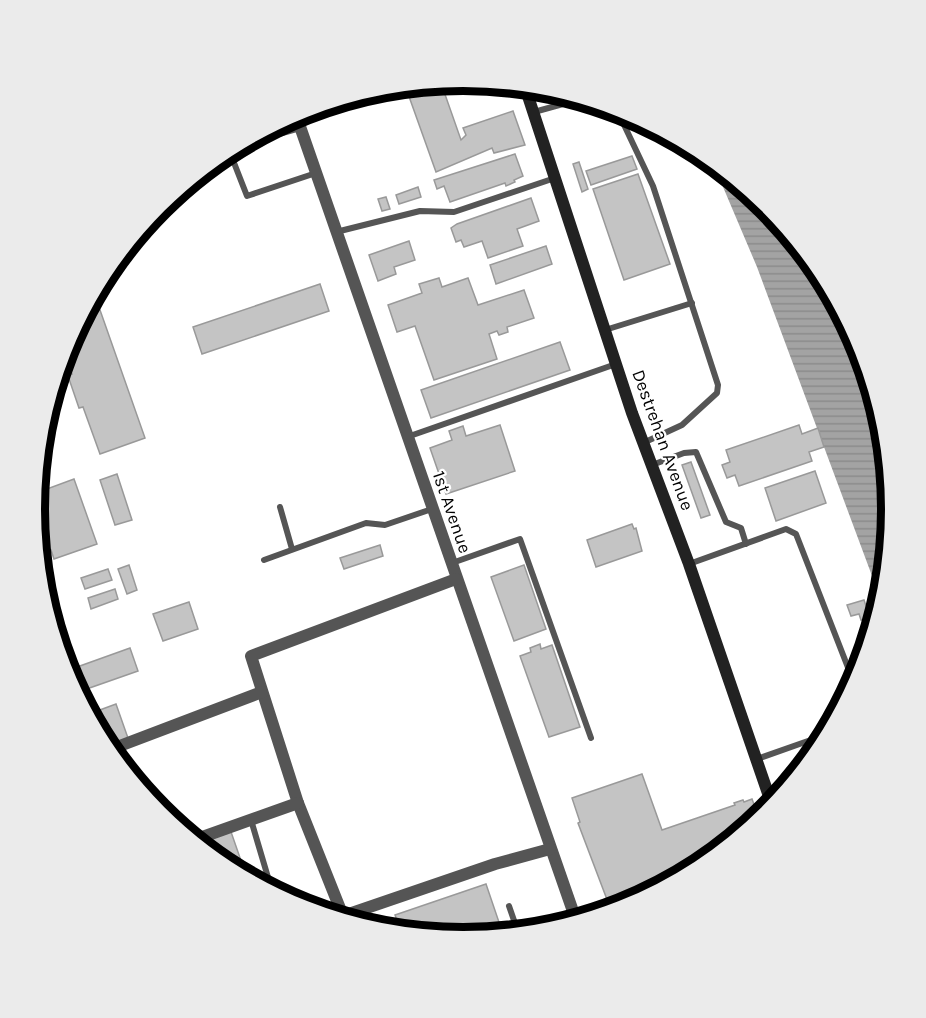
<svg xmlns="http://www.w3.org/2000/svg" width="926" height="1018" viewBox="0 0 926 1018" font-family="Karla,sans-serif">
<defs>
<pattern id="water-rules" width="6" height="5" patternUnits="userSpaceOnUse" patternTransform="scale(1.5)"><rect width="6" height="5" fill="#a3a3a3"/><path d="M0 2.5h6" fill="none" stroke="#8b8b8b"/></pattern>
</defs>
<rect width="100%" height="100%" fill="#fff"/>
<path fill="url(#water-rules)" d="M 712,161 C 751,194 792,228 820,272 C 873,355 897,453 887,551 C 886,567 886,585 881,600 L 757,267 Z"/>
<g fill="#c4c4c4" stroke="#999" stroke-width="1.5">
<path d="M 441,83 L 461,140 L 466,135 L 463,128 L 513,111 L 525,145 L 494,153 L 492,148 L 436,172 L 406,88 Z"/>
<path d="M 515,154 L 523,176 L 514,180 L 515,182 L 506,186 L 505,183 L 450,202 L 444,186 L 437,189 L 434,180 Z"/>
<path d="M 632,156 L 637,169 L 591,185 L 586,171 Z"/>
<path d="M 579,162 L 588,189 L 582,192 L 573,164 Z"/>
<path d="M 638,174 L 670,264 L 624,280 L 593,189 Z"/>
<path d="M 418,187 L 421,197 L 399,204 L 396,195 Z"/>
<path d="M 386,197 L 390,209 L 382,211 L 378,199 Z"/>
<path d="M 531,198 L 539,221 L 517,229 L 523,246 L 488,258 L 482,241 L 464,247 L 461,240 L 456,242 L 451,228 L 457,224 Z"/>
<path d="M 409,241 L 415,260 L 394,267 L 396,274 L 378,281 L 369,255 Z"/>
<path d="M 546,246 L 552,264 L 496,284 L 490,265 Z"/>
<path d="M 439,278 L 442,287 L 468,278 L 478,305 L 524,290 L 534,318 L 507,327 L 508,332 L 499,335 L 497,331 L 489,334 L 497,359 L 434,380 L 415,326 L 397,332 L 388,305 L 422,293 L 419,284 Z"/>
<path d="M 320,284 L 329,311 L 202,354 L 193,327 Z"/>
<path d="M 96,290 L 101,304 L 86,309 Z"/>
<path d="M 100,310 L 145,438 L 100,454 L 83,407 L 79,408 L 68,376 L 72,374 L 71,371 L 68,372 L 67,369 L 59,371 L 67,345 L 82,316 Z"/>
<path d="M 560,342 L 570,370 L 431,418 L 421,390 Z"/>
<path d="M 500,425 L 515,471 L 446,494 L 430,448 L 452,440 L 449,431 L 463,426 L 466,436 Z"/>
<path d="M 799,425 L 802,434 L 818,428 L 824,447 L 809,452 L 812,461 L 739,486 L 735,475 L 727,478 L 722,465 L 730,462 L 726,450 Z"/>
<path d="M 691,462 L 710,515 L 701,518 L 682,465 Z"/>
<path d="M 815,471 L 826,503 L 776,521 L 765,488 Z"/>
<path d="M 117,474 L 132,520 L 115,525 L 100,480 Z"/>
<path d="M 74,479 L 97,544 L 54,559 L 51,550 L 41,554 L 38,543 L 37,534 L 42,533 L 35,504 L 36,493 Z"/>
<path d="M 632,524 L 634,529 L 636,528 L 642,551 L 596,567 L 587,540 Z"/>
<path d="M 380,545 L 383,556 L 344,569 L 340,558 Z"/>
<path d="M 129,565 L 137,590 L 127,594 L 118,569 Z"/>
<path d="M 524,565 L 546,629 L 514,641 L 491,577 Z"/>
<path d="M 108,569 L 112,580 L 85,589 L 81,578 Z"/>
<path d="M 115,589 L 118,599 L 91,609 L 88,598 Z"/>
<path d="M 864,600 L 870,618 L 861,620 L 859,614 L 851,616 L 847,605 Z"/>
<path d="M 189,602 L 198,629 L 163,641 L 153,614 Z"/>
<path d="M 540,644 L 541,649 L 552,645 L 580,727 L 549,737 L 520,656 L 531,652 L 530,648 Z"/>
<path d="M 130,648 L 138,671 L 78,692 L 66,671 Z"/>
<path d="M 116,704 L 129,741 L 107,747 L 89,714 Z"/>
<path d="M 642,774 L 662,830 L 735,805 L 734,803 L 743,800 L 744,802 L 752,799 L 759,818 L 705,862 L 676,872 L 678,877 L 627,905 L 611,910 L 578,823 L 580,822 L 572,798 Z"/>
<path d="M 230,829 L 246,875 L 244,876 L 225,865 L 207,851 L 211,849 L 207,837 Z"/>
<path d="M 486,884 L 503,934 L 463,937 L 401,931 L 395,915 Z"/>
</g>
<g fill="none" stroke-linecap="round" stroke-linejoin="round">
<g stroke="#555" stroke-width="6">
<path d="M 617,110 L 653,186 L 718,385 L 717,393 L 682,425 L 643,443"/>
<path d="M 534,112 L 581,99"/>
<path d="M 237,146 L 300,128"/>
<path d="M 229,150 L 247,196 L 316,173"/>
<path d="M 336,232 L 420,211 L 454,212 L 555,178"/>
<path d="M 605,330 L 692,303"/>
<path d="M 407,437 L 616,364"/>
<path d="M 652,465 L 684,453 L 696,452 L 726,522 L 741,528 L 746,544"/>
<path d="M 280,507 L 292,549"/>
<path d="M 264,560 L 366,523 L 385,525 L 432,509"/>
<path d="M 452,563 L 520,539 L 591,738"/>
<path d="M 689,564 L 786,529 L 796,534 L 854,683"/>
<path d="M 757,759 L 825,735"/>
<path d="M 251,820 L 270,884 L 268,888"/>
<path d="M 509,906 L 518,932"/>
</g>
<g stroke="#555" stroke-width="12">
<path d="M 296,115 L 576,920"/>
<path d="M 456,579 L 251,656 L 298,803 L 343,916 L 495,864 L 550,849"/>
<path d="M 109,750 L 262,692"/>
<path d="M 194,840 L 298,803"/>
</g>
<path stroke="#222" stroke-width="12" d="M 525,87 L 632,413 L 689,564 L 772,805"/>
</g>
<g text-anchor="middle" stroke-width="4.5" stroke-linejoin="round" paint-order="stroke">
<g font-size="18" fill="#000" stroke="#fff">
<text transform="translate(663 440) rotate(70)" y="6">Destrehan Avenue</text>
<text transform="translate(452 512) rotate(71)" y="6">1st Avenue</text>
</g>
</g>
<path d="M0 0H926V1018H0ZM45 509a418 418 0 1 1 836 0a418 418 0 1 1-836 0Z" fill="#ebebeb" fill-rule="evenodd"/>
<path fill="none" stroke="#000" stroke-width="8" d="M45 509a418 418 0 1 1 836 0a418 418 0 1 1-836 0Z"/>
</svg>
